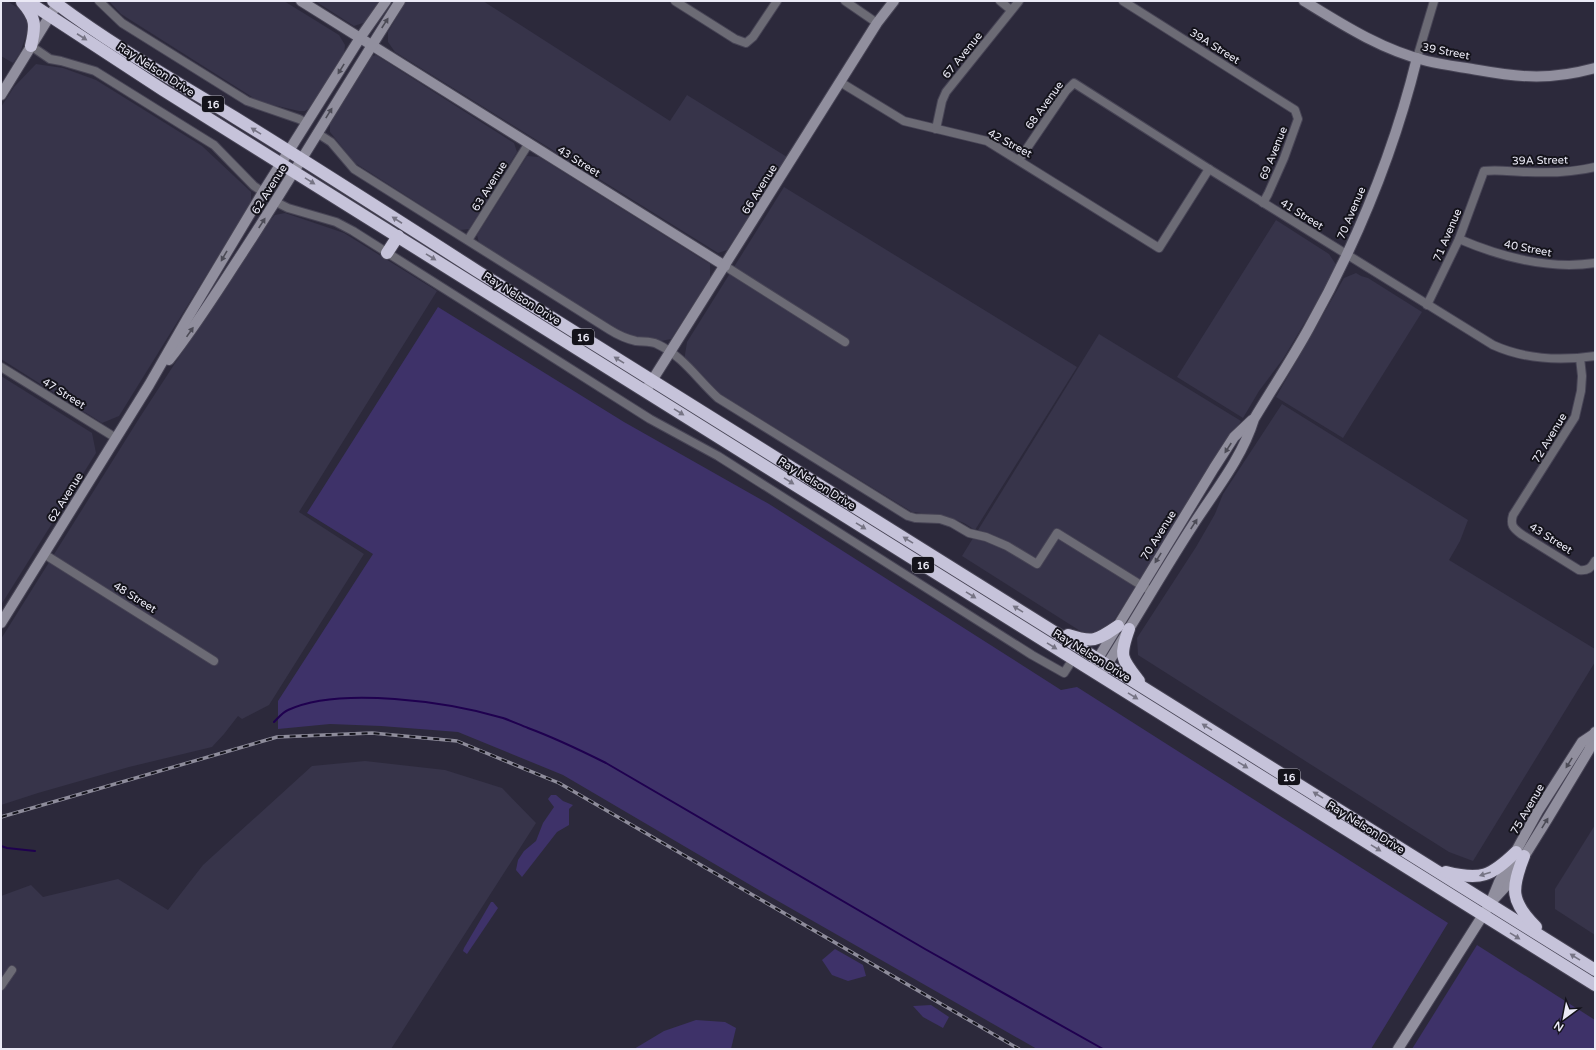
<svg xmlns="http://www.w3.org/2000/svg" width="1596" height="1050" viewBox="0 0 1596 1050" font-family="'Varela Round',sans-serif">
<rect width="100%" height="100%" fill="#2c293b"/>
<g fill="#37344a">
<path d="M 1,1 L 7,1 L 18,8 L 27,17 L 30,24 L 20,53 L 13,63 L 1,56 Z"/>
<path d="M 109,1 L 284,1 L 339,35 L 345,45 L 344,55 L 311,107 L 305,111 L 299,111 L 260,102 L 121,14 Z"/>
<path d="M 315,1 L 381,1 L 366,22 L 354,26 Z"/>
<path d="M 406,1 L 483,1 L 670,121 L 687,95 L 787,157 L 727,250 L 718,253 L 395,52 L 388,42 L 388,32 Z"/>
<path d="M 376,55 L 514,143 L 517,152 L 469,229 L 460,230 L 355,163 L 330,132 L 330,121 L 368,57 Z"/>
<path d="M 36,64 L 63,68 L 96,80 L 202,146 L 251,192 L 251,203 L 119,416 L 102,423 L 1,359 L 1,107 L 14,87 Z"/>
<path d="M 527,156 L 539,157 L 710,264 L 710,278 L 671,339 L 661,341 L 621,334 L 479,243 L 477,235 Z"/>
<path d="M 784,187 L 1077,367 L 975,530 L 964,523 L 946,516 L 912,512 L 723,396 L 702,380 L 684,361 L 687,342 Z"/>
<path d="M 285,213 L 344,233 L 437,291 L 299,512 L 364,554 L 269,705 L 242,719 L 238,716 L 224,734 L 212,747 L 129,767 L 38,793 L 1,805 L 1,639 L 140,417 L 263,228 L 275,215 Z"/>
<path d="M 1276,220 L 1329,254 L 1337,266 L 1311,312 L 1283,359 L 1259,391 L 1243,418 L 1177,377 Z"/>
<path d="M 1356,273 L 1361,276 L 1368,278 L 1422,312 L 1343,438 L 1276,397 L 1344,278 Z"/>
<path d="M 1099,334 L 1241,421 L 1109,628 L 1098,634 L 1085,634 L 962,556 Z"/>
<path d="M 1,376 L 92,433 L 96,453 L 1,605 Z"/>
<path d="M 1282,404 L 1468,520 L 1460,541 L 1449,560 L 1595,649 L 1595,662 L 1473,861 L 1449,852 L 1138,655 L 1137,638 L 1196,547 L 1215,514 L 1223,494 Z"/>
<path d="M 365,761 L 445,770 L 502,788 L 536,823 L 391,1049 L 1,1049 L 1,896 L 31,885 L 43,897 L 118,879 L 168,910 L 203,865 L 312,766 Z"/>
<path d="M 1595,825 L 1595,935 L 1555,909 L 1555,889 Z"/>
</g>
<g fill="#3e3269">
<path d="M 438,307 L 624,422 L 769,504 L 1061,690 L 1077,687 L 1448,923 L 1371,1049 L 1037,1049 L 764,893 L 563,775 L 458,732 L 381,726 L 330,724 L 278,729 L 278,701 L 373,554 L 307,513 Z"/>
<path d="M 551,795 L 556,795 L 563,801 L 573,805 L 569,809 L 569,825 L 557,832 L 522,877 L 516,870 L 518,860 L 524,851 L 536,841 L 543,823 L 554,807 L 548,799 Z"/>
<path d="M 491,902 L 493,902 L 498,908 L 467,954 L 463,951 L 464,948 Z"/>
<path d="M 1477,945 L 1595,1020 L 1595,1049 L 1412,1049 Z"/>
<path d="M 835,949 L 863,965 L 866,976 L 848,981 L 832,975 L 822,960 Z"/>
<path d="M 931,1005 L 949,1017 L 943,1028 L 923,1017 L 913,1006 Z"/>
<path d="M 696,1020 L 725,1022 L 736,1028 L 731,1049 L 634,1049 L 664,1031 Z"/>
</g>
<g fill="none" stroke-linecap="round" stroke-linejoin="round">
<g stroke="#1f004f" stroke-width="2">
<path d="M 274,722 C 278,718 283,712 288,710 C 340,686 449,702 503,718 C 512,721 520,725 528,728 C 555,738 580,750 606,763 L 925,949 L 1103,1049"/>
<path d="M 1,846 L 7,848 L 35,851"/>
</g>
<g stroke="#474455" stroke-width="10">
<g id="street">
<path d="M 99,1 L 122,23 L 247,101 L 299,119 L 307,123"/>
<path d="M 675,1 L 735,39 L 746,43 L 753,37 L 777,1"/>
<path d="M 845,1 L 877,23"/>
<path d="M 1000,1 L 1011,10"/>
<path d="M 1123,1 L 1295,110 L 1298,119 L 1284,158 L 1268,194 L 1263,203"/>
<path d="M 31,46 L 50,59 L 61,61 L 95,71 L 193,132 L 214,145 L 254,186 L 263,192"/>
<path d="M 1417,58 L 1434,1"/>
<path d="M 840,82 L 904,121 L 987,141 L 1159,248 L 1209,169"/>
<path d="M 936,129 L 942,101 L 946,92 L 1019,1"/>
<path d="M 317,133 L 331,142 L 354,169 L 610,330 C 618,335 627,339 636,341 C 643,342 651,341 657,344 C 683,356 698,380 718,398 L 908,516 L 915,518 L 940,519 L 952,523 L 969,533 L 986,537 L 1007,546 L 1037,564 L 1057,533 L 1152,592"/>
<path d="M 1019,160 L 1066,91 L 1074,83 L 1209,169 L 1493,345 C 1526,360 1560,361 1595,356"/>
<path d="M 276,202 L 288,208 L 336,222 L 353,231 L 650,419 L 718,456 L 1032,655 L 1064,673 L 1073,659"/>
<path d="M 1459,239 C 1501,257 1548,270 1595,263"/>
<path d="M 468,240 L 529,143"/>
<path d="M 725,266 L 845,342"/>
<path d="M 1427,305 L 1459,239 L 1484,171 C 1499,169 1513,172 1527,172 C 1549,173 1574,172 1595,167"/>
<path d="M 1580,358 L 1582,376 L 1581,391 L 1575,417 L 1513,515 C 1510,525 1513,528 1521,534 L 1579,570 C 1588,571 1591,568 1595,561"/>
<path d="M 1,367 L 116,438"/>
<path d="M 44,554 L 214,661"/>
<path d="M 1,986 L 12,970"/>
</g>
</g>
<g stroke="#474455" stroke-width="12">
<g id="secondary">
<path d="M 301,1 L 725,266"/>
<path d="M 1304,1 C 1343,25 1382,50 1427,61 C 1444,65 1461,67 1478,70 C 1523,78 1550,80 1595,68"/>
<path d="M 1,95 L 59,1"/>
<path d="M 169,360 C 195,327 218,290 241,255 C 296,171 346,85 400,1"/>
<path d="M 648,387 L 877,23 L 894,1"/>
<path d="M 1,623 L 149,385 L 187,319 L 263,192 L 360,38 L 386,1"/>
<path d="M 1094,665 L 1214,468 L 1234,437 L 1252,420"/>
<path d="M 1103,671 C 1134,622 1162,573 1193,525 C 1215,491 1242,458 1254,419 C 1272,389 1292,359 1309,328 C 1356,244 1394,152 1417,58"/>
<path d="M 1494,899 L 1506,886 L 1548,818 L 1589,750 L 1595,732"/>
<path d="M 1398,1049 L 1490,904 L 1499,882 L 1538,811 L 1582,742 L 1594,734"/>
</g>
</g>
<g stroke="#474455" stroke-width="14">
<g id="highway">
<path d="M 27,1 L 163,90 L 1595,985"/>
<path d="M 53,1 C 110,44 173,80 234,117 C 315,167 396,219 477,271 L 1595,970"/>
<path d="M 22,2 C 36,18 36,25 31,46"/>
<path d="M 387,253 L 398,236"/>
<path d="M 1129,629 C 1119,657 1121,658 1139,681"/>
<path d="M 1068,635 C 1093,643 1096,641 1118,626"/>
<path d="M 1524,856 C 1511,889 1510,901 1536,927"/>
<path d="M 1446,872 C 1481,881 1491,876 1516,852"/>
</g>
</g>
<use href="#street" stroke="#6c6b75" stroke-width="8"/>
<use href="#secondary" stroke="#918f9e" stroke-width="10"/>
<use href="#highway" stroke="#c6c3da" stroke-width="12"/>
<g stroke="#8e8c9b" stroke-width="3.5">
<path id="rail" d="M 1,817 L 277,737 L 372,733 L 457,741 L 559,783 L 1019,1049"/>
</g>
<use href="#rail" stroke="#14131b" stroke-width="2" stroke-dasharray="6" stroke-linecap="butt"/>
</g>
<defs><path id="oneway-solid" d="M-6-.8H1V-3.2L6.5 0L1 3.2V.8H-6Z"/></defs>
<g fill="#4c4b56">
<use href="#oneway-solid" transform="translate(385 23) rotate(-57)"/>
<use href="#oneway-solid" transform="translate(341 69) rotate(122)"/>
<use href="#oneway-solid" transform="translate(329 113) rotate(-58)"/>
<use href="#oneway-solid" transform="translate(262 223) rotate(-57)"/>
<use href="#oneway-solid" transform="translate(224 256) rotate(120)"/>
<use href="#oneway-solid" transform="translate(190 332) rotate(-55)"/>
<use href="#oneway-solid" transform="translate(1228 448) rotate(123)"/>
<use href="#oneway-solid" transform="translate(1194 524) rotate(-57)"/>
<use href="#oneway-solid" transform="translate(1158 558) rotate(122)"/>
<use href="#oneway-solid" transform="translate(1569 763) rotate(122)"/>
<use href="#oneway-solid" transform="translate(1545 823) rotate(-58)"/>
</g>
<g fill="#767484">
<use href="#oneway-solid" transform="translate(82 37) rotate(33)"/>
<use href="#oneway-solid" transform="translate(256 131) rotate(-148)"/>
<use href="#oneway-solid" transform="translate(310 181) rotate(32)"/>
<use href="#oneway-solid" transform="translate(397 220) rotate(-147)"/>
<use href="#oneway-solid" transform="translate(431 257) rotate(32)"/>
<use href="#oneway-solid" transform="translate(619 360) rotate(-148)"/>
<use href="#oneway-solid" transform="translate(679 412) rotate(32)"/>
<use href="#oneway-solid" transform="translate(789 481) rotate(32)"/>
<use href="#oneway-solid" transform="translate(861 526) rotate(32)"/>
<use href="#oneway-solid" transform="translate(908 540) rotate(-148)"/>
<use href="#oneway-solid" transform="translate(971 595) rotate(32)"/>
<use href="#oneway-solid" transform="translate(1018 609) rotate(-148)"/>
<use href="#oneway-solid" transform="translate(1052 646) rotate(32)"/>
<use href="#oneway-solid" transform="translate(1133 696) rotate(32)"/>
<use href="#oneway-solid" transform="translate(1207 727) rotate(-148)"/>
<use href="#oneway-solid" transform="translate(1243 765) rotate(32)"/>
<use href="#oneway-solid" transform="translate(1318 795) rotate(-148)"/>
<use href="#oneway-solid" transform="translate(1376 848) rotate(32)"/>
<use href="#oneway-solid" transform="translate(1485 874) rotate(163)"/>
<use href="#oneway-solid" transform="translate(1515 936) rotate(32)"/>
<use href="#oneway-solid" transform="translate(1575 957) rotate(-148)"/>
</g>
<g text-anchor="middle" stroke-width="4" stroke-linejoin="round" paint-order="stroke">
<g fill="#14131b" stroke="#aaaab4" stroke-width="1">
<rect x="202" y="96" width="22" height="16" rx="3"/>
<rect x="572" y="329" width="22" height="16" rx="3"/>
<rect x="912" y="557" width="22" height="16" rx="3"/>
<rect x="1278" y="769" width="22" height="16" rx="3"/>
</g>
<g font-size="10" font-weight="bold" fill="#ebeaf6">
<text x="213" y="108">16</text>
<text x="583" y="341">16</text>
<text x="923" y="569">16</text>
<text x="1289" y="781">16</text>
</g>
<g font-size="11" fill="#ebeaf6" stroke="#14131b">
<text transform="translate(1215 46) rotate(32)" y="4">39A Street</text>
<text transform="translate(1446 51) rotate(11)" y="4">39 Street</text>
<text transform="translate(962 55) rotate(-51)" y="4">67 Avenue</text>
<text transform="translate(156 69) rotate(33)" y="4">Ray Nelson Drive</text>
<text transform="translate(1044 105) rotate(-54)" y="4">68 Avenue</text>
<text transform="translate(1010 143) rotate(28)" y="4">42 Street</text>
<text transform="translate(1273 153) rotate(-68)" y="4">69 Avenue</text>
<text transform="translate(1540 160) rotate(-1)" y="4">39A Street</text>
<text transform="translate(579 161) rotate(32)" y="4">43 Street</text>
<text transform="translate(489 186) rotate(-58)" y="4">63 Avenue</text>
<text transform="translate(269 189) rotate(-58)" y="4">62 Avenue</text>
<text transform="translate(759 189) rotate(-58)" y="4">66 Avenue</text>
<text transform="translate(1351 213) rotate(-67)" y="4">70 Avenue</text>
<text transform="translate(1302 214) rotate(32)" y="4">41 Street</text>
<text transform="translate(1447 235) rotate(-67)" y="4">71 Avenue</text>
<text transform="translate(1528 248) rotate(11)" y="4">40 Street</text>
<text transform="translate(522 298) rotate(32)" y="4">Ray Nelson Drive</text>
<text transform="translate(64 393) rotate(32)" y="4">47 Street</text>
<text transform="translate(1549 438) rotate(-59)" y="4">72 Avenue</text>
<text transform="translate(817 483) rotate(32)" y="4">Ray Nelson Drive</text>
<text transform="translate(65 497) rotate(-58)" y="4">62 Avenue</text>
<text transform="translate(1158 535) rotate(-58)" y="4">70 Avenue</text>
<text transform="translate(1551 538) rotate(32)" y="4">43 Street</text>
<text transform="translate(135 597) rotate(32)" y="4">48 Street</text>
<text transform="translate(1092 655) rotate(32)" y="4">Ray Nelson Drive</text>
<text transform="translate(1527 809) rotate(-60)" y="4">75 Avenue</text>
<text transform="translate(1366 827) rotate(32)" y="4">Ray Nelson Drive</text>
</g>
</g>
<rect width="1596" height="1050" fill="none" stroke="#ebeaf6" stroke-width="4"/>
<g transform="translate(1564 1018) rotate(212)" stroke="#14131b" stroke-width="3" paint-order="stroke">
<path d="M0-3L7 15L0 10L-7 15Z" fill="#ebeaf6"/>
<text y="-6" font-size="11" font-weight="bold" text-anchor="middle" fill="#ebeaf6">N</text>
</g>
</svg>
